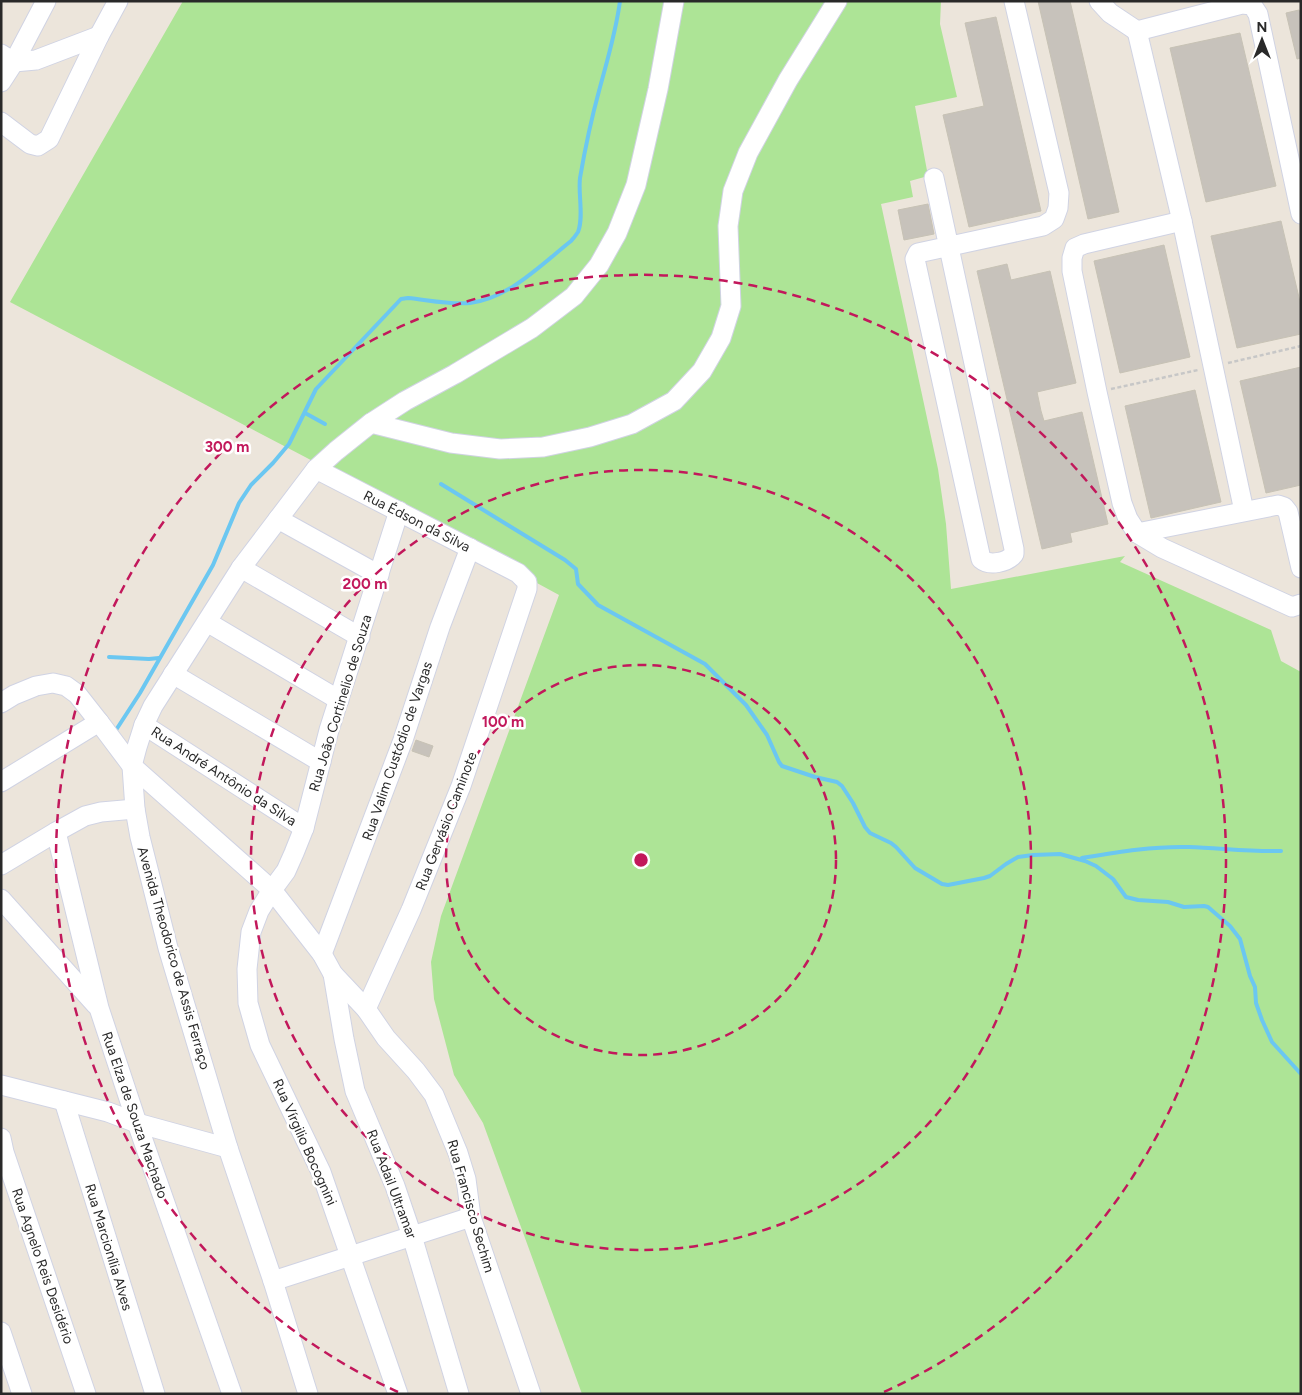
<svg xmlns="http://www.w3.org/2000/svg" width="1302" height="1395" viewBox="0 0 1302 1395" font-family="Figtree,sans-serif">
<rect width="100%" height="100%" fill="#ece5db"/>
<path fill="#ade496" d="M 183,1 L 941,1 L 940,24 L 957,97 L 915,106 L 928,176 L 910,181 L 913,197 L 881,204 L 938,469 L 946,524 L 951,589 L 1125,556 L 1120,562 L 1271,630 L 1281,661 L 1301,672 L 1301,1394 L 582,1394 L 483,1123 L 454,1075 L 434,999 L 431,962 L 441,916 L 559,595 L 307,458 L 10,302 Z"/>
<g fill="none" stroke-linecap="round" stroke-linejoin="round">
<g stroke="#6bc7f1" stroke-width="4">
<path d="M 305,413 L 325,424"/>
<path d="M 441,484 L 565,560 L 576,569 L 578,584 L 598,605 L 705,664 L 746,705 L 767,735 L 779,762 L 782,766 L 815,777 L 837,782 L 842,786 L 853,803 L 865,827 L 870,833 L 891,843 L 896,847 L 915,868 L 942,884 L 948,885 L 984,878 L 990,876 L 1006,864 L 1018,857 L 1033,855 L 1060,854 L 1085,861 L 1096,866 L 1113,879 L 1126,897 L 1138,900 L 1168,902 L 1184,907 L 1204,906 L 1208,907 L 1230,926 L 1240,939 L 1250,976 L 1255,987 L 1256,1003 L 1262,1020 L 1272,1042 L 1301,1074"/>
<path d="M 109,657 L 149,659 L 159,658"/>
<path d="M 116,730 L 140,693 L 213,565 L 239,503 L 251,485 L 273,463 L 289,444 L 316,389 L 401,299 L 408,298 C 428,300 450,305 470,303 C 508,299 542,264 571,241 C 574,238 576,235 578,232 C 584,217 578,194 580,178 C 585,149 591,120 599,91 C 607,61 616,32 620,1"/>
<path d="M 1082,858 C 1118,852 1153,846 1189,847 C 1220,848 1251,852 1281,851"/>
</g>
</g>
<g fill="#c7c2bb" stroke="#c7c2b5">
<path d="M 1038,1 L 1070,1 L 1119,212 L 1088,219 Z"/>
<path d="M 1299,10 L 1301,16 L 1301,58 L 1297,59 L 1286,13 Z"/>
<path d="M 996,17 L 1041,211 L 969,227 L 943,115 L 984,106 L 965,23 Z"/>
<path d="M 1240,33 L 1276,186 L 1206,202 L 1170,48 Z"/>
<path d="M 928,204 L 934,234 L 904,240 L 898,210 Z"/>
<path d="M 1281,221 L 1301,306 L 1301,334 L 1237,348 L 1211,236 Z"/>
<path d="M 1164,245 L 1190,357 L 1120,373 L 1094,261 Z"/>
<path d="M 1007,264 L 1011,280 L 1050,271 L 1076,383 L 1037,392 L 1041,411 L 1044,421 L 1082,412 L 1108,524 L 1070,533 L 1072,542 L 1042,549 L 977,271 Z"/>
<path d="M 1301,367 L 1301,485 L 1266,493 L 1240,381 Z"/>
<path d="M 1195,390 L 1221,502 L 1151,518 L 1125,406 Z"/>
<path d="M 416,740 L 433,746 L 429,757 L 412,751 Z"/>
</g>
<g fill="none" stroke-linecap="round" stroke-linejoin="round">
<g stroke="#d0d3e3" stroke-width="21">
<g id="minor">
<path d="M 1099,1 L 1110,13 L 1137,31"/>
<path d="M 1137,31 L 1182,221 L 1244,511"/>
<path d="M 1137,31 L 1242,4 L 1252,5 L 1258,14 L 1301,214"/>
<path d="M 1,54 L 14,62 L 36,60 L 99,36"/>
<path d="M 1,82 L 14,62 L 46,1"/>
<path d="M 1,122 L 30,144 L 38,146 L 49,139 L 99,36 L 118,1"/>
<path d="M 934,178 L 1014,549 L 1014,554 C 1007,563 989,566 981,559 L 915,259 L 918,253 L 1043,226 L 1054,219 L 1058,208 L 1059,193 L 1014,1"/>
<path d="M 1182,221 L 1084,244 L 1075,248 L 1072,258 L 1072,271 L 1097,392 L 1122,503 L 1128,519 L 1137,533 L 1162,548 L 1292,607 L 1301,604"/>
<path d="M 371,423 L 451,443 L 500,449 L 543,447 L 590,437 L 632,424 L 674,401 L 702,371 L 721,338 L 731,306 L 728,226 L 733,191 L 748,153 L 788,80 L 837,1"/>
<path d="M 316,469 L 518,573 L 527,582 L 527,589 L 461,786 L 411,910 L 366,1009"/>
<path d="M 278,519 L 379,575"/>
<path d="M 1137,533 L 1278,505 L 1284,507 L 1288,512 L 1301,568"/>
<path d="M 241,568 L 360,637"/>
<path d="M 207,622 L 339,700"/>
<path d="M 173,674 L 321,762"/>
<path d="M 1,703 L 14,695 L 36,686 L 53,683 L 66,686 L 77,694 L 99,722 L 132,766 L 272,890 L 322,954 L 333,974 L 366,1009 L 386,1038 L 416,1071 L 434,1095 L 458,1153 L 466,1179 L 471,1217 L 531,1394"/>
<path d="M 144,725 L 304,828"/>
<path d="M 1,782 L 99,722"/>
<path d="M 56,832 L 99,1008 L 137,1123 L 232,1394"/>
<path d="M 1,865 L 56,832 L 85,816 L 101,812 L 135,809"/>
<path d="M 1,899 L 96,1005"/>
<path d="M 322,954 L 403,740 L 440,627 L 470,548"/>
<path d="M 333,974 L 344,1039 L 355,1091 L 395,1186 L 412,1236 L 459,1394"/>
<path d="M 1,1085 L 108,1112 L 137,1123 L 228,1148"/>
<path d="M 64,1101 L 155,1394"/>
<path d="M 1,1138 L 4,1152 L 86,1394"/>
<path d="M 273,1281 L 471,1217"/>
<path d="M 1,1332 L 22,1394"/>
<path d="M 308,1394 L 273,1281 L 228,1148 L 168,948 L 140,837 L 135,809 L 132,766 L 137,747 L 144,725 L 153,706 L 241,568 L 316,469 L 336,451 L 371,423 L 405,401 L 455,374 L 532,328 L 574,296 L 599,265 L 617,233 L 636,185 L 658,89 L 674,1"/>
<path d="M 398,1394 L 321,1172 L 260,1045 L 248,1003 L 247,969 L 251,932 L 259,911 L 272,890 L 286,871 L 294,853 L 304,828 L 329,730 L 399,511"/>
</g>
</g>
<g stroke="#c7c7c7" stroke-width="2.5" stroke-dasharray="4 2.5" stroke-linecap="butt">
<path d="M 1228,363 L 1301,346"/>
<path d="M 1111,389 L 1198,370"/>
</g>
<use href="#minor" stroke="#fff" stroke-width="19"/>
</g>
<g fill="none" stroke="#c2185b" stroke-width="2.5" stroke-dasharray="9 6">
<circle cx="641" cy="860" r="195"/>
<circle cx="641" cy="860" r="390"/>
<path d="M398 1392A585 585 0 1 1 884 1392"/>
</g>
<g text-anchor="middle" stroke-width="5" stroke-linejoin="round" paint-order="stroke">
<g font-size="14" fill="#292929" stroke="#fff">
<text transform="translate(417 521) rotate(27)" y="5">Rua Édson da Silva</text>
<text transform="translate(340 703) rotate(-73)" y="5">Rua João Cortinelio de Souza</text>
<text transform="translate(397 751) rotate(-71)" y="5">Rua Valim Custódio de Vargas</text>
<text transform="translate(224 776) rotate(33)" y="5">Rua André Antônio da Silva</text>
<text transform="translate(446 821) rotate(-69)" y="5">Rua Gervásio Caminote</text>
<text transform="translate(174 958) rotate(74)" y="5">Avenida Theodorico de Assis Ferraço</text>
<text transform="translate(135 1115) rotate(71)" y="5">Rua Elza de Souza Machado</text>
<text transform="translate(305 1142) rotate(66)" y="5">Rua Vírgilio Bocognini</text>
<text transform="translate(392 1184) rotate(69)" y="5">Rua Adail Ultramar</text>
<text transform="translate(471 1206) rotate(74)" y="5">Rua Francisco Sechim</text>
<text transform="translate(109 1247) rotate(73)" y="5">Rua Marcionília Alves</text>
<text transform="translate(43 1266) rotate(71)" y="5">Rua Agnelo Reis Desidério</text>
</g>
</g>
<circle cx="641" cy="860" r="8" fill="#c2185b" stroke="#fff" stroke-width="2.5"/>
<g font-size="15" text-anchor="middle" font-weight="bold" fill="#c2185b" stroke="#fff" stroke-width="5" stroke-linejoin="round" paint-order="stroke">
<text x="227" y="452">300 m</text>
<text x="365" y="589">200 m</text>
<text x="503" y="727">100 m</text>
</g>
<rect width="1302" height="1395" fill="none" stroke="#292929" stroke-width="5"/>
<g transform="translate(1262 40)" stroke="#ffffff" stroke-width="4" paint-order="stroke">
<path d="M0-4L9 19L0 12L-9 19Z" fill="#292929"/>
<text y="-8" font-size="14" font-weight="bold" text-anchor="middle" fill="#292929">N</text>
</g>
</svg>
